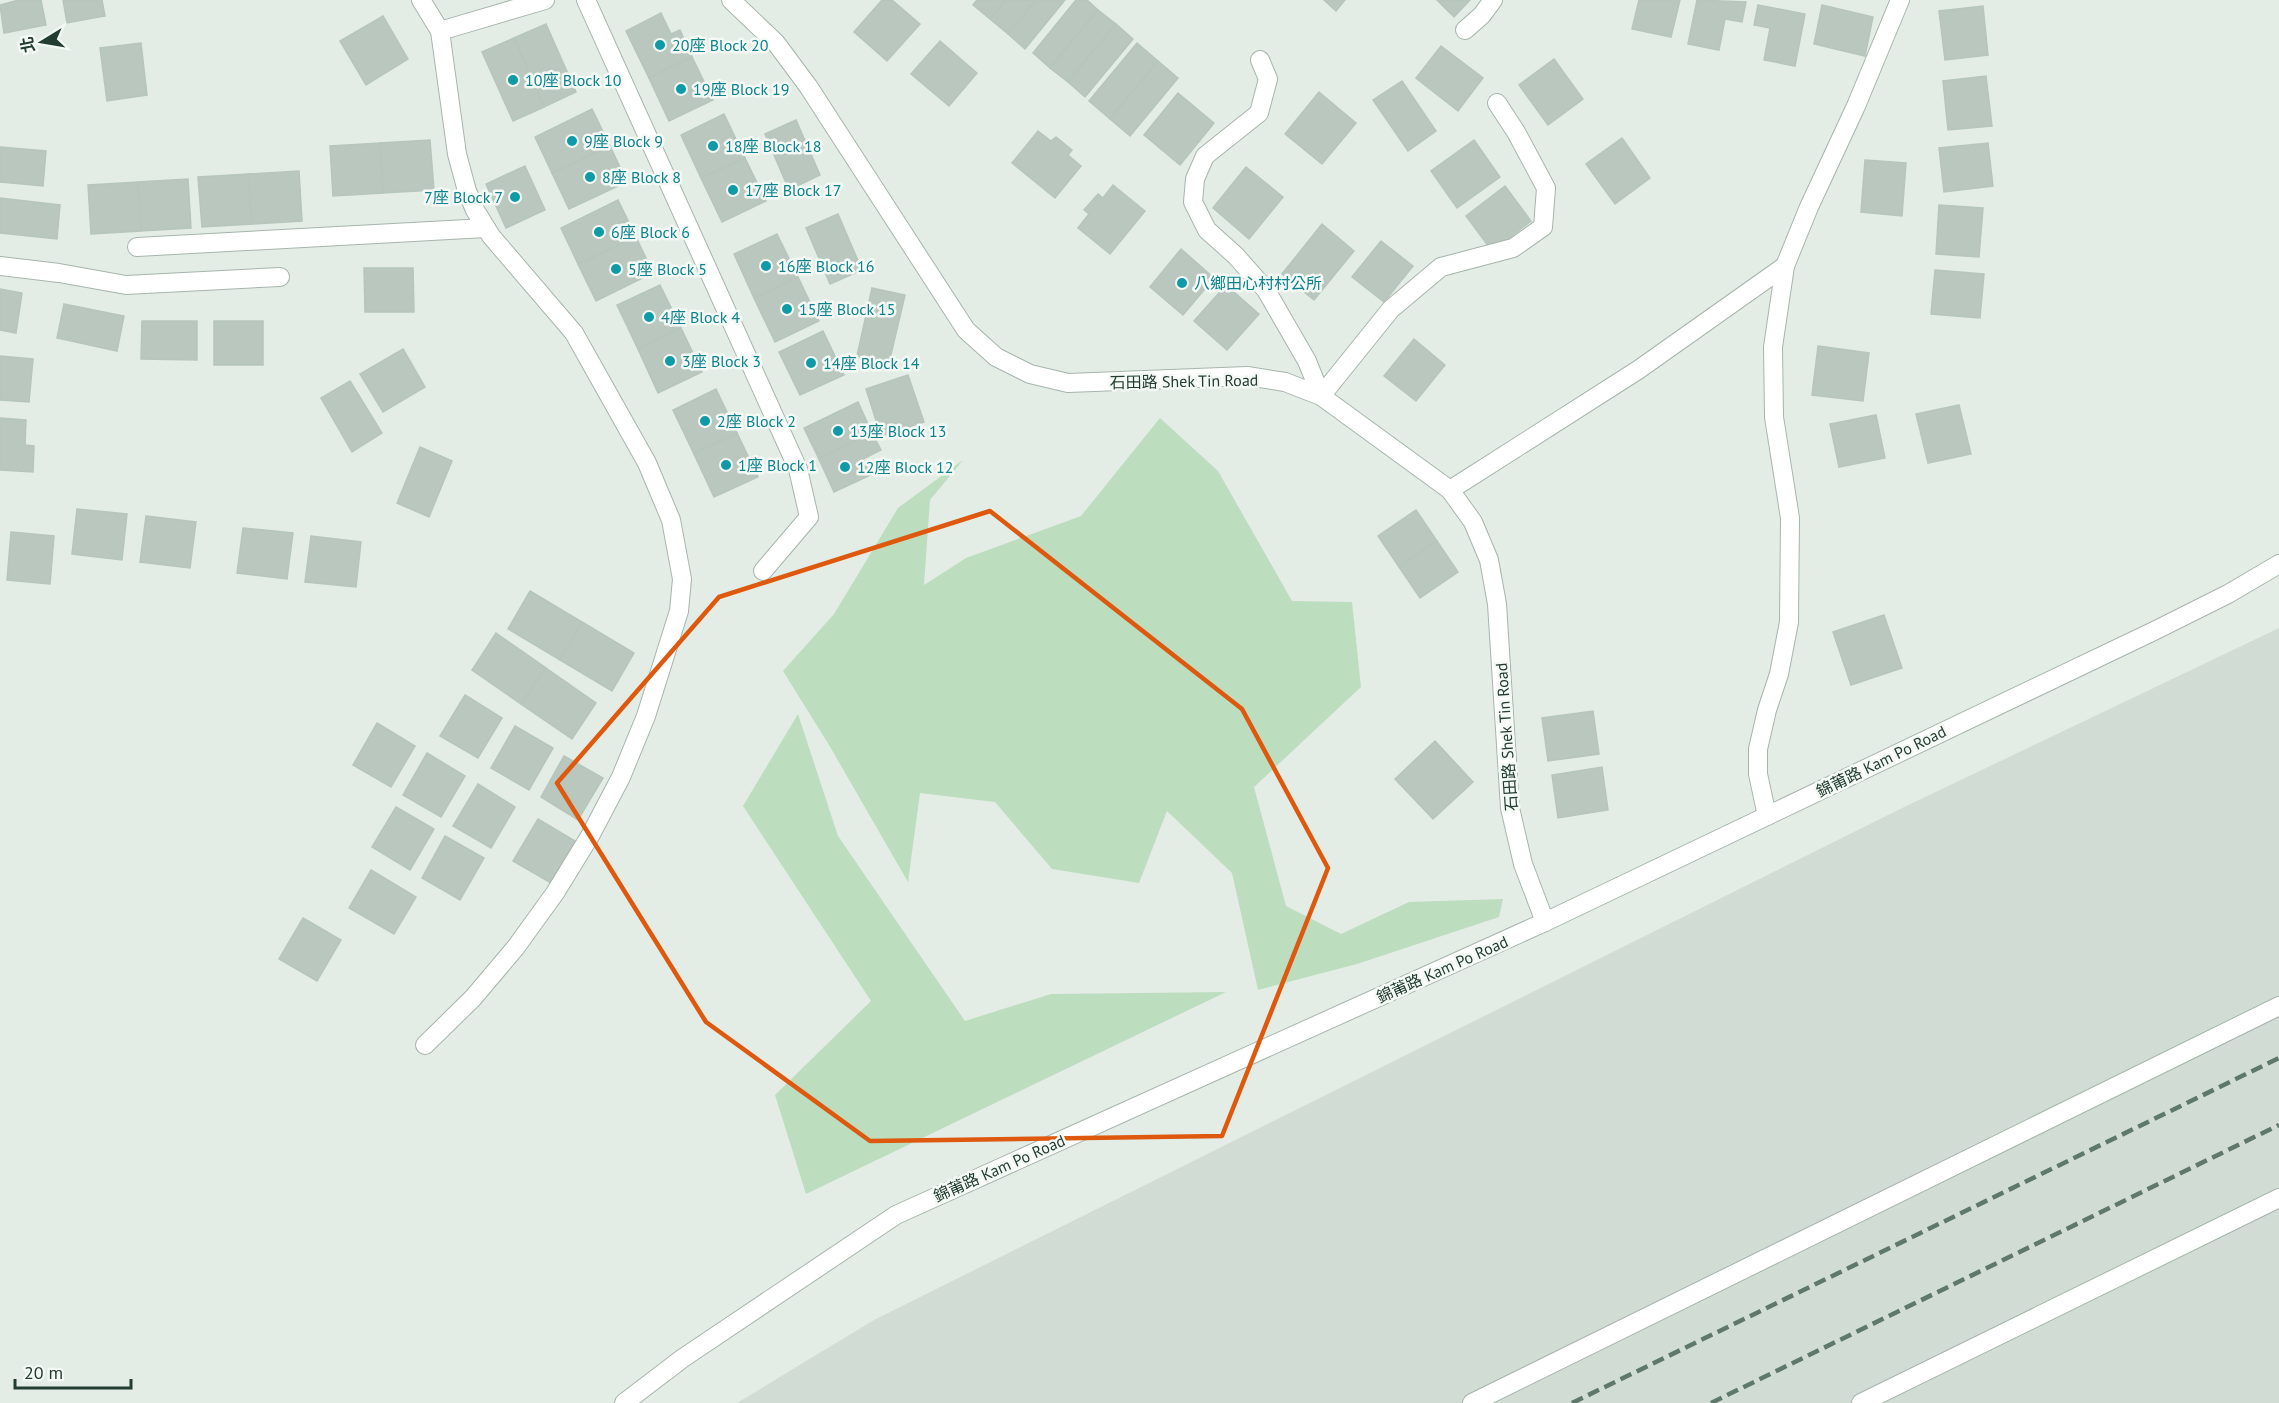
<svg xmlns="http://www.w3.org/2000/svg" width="2279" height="1403" viewBox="0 0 2279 1403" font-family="'PT Sans','Noto Sans TC',sans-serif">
<rect width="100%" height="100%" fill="#e3ede6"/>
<path fill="#d1dcd5" d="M 2279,628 L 2279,1403 L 737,1403 L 874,1320 L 1898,810 Z"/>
<g fill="#bdddbf">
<path d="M 1160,418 L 1218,471 L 1292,601 L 1352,602 L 1361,687 L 1254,787 L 1286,906 L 1341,934 L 1409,902 L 1503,899 L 1499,917 L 1357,964 L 1258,990 L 1232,873 L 1167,811 L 1139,883 L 1052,869 L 995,802 L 920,793 L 908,882 L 829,745 L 783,671 L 834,614 L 898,508 L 963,460 L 930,500 L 924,585 L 966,558 L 1081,516 Z"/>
<path d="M 798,714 L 838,836 L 965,1021 L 1051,994 L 1226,992 L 806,1194 L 775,1095 L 871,1001 L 743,806 Z"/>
</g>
<g fill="#b9c7bf" stroke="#b6c6bc" stroke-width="1.5">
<path d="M 19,0 L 41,0 L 46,25 L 4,33 L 0,5 Z"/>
<path d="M 63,0 L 102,0 L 105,16 L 67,23 Z"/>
<path d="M 882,0 L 892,0 L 920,24 L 887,61 L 854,32 Z"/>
<path d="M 977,0 L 1006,0 L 990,19 L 973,5 Z"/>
<path d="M 1006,0 L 1036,0 L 1008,34 L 990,19 Z"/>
<path d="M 1036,0 L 1065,0 L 1025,49 L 1008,34 Z"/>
<path d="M 1076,0 L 1087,0 L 1098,10 L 1050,68 L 1033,53 Z"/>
<path d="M 1324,0 L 1345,0 L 1336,11 Z"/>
<path d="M 1437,0 L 1470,0 L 1454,17 Z"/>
<path d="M 1639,0 L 1680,0 L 1671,37 L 1632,29 Z"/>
<path d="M 1697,0 L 1746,2 L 1742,22 L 1725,19 L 1719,50 L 1688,44 Z"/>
<path d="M 1758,5 L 1805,14 L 1795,66 L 1764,60 L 1770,28 L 1754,25 Z"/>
<path d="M 1822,5 L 1873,17 L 1865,56 L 1814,44 Z"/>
<path d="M 1983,6 L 1988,55 L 1945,60 L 1939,11 Z"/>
<path d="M 1098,10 L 1116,24 L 1068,82 L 1050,68 Z"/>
<path d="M 661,13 L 671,34 L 680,30 L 692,57 L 649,78 L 626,31 Z"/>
<path d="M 383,16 L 408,59 L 366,85 L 340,41 Z"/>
<path d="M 546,24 L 576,92 L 544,107 L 514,38 Z"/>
<path d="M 1116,24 L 1133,39 L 1085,97 L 1068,82 Z"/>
<path d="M 514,38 L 544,107 L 513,121 L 482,52 Z"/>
<path d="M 940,41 L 977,73 L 949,106 L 911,74 Z"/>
<path d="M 141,43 L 147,95 L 107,101 L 100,48 Z"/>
<path d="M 1137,43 L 1158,61 L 1110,119 L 1089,101 Z"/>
<path d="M 1441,46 L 1483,78 L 1458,111 L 1416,78 Z"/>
<path d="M 692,57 L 713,100 L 669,121 L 649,78 Z"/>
<path d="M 1554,59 L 1583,99 L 1548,125 L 1519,85 Z"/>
<path d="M 1158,61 L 1178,78 L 1130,136 L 1110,119 Z"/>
<path d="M 1986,76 L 1992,126 L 1948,130 L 1943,81 Z"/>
<path d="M 1402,81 L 1436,131 L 1408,151 L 1373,100 Z"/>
<path d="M 1319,92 L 1356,123 L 1322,164 L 1285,134 Z"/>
<path d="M 1178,93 L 1214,123 L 1180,165 L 1144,135 Z"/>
<path d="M 592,109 L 610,146 L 552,173 L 535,137 Z"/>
<path d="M 724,114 L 745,158 L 701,178 L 681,135 Z"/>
<path d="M 796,120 L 820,175 L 789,190 L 765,134 Z"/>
<path d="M 1038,131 L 1051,141 L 1056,137 L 1072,150 L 1068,155 L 1081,166 L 1055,198 L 1012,163 Z"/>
<path d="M 1622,138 L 1650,178 L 1615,204 L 1586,164 Z"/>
<path d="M 430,140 L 434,190 L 383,193 L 380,143 Z"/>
<path d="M 1474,140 L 1500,177 L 1457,208 L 1431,171 Z"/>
<path d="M 380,143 L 383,193 L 333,196 L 330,146 Z"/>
<path d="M 1988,143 L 1993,186 L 1944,192 L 1939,148 Z"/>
<path d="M 610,146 L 627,182 L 569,209 L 552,173 Z"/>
<path d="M 0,147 L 46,151 L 43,186 L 0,182 Z"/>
<path d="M 745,158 L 766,201 L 722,222 L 701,178 Z"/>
<path d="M 1865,160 L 1906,163 L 1902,216 L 1861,212 Z"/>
<path d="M 525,166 L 545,210 L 506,228 L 486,184 Z"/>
<path d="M 1246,167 L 1283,197 L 1249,239 L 1213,208 Z"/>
<path d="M 299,171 L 302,221 L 252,224 L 248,174 Z"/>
<path d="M 248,174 L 252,224 L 202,227 L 198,177 Z"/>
<path d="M 188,179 L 191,228 L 141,231 L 138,182 Z"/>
<path d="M 138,182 L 141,231 L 91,234 L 88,185 Z"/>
<path d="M 1113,185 L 1145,211 L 1110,254 L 1078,228 L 1089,214 L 1084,210 L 1098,194 L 1103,198 Z"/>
<path d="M 1505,186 L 1531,221 L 1492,251 L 1466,216 Z"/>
<path d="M 0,198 L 60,205 L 57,239 L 0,233 Z"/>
<path d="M 618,200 L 636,237 L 578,264 L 561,228 Z"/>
<path d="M 1939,205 L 1983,208 L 1979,257 L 1936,254 Z"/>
<path d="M 838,214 L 862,270 L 830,284 L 806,228 Z"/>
<path d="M 1322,224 L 1354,251 L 1314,300 L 1282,274 Z"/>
<path d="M 777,234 L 798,277 L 754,298 L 734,254 Z"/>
<path d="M 636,237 L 653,273 L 596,301 L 578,264 Z"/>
<path d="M 1381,241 L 1413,266 L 1384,302 L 1352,277 Z"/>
<path d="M 1181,249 L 1214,278 L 1183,315 L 1150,287 Z"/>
<path d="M 364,268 L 413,268 L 414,312 L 365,312 Z"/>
<path d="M 1935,270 L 1984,274 L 1980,318 L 1931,314 Z"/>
<path d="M 798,277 L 819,321 L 775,342 L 754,298 Z"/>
<path d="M 660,285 L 681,328 L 638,349 L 617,305 Z"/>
<path d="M 1226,285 L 1259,314 L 1227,350 L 1194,321 Z"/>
<path d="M 872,288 L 905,295 L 889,363 L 857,356 Z"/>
<path d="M 0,289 L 22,293 L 16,333 L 0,330 Z"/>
<path d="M 64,304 L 124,316 L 117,351 L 57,338 Z"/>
<path d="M 142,321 L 197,321 L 197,360 L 141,359 Z"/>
<rect x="214" y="321" width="49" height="44"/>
<path d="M 681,328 L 702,372 L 658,393 L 638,349 Z"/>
<path d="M 823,331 L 844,375 L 800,395 L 779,352 Z"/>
<path d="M 1414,339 L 1445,365 L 1416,401 L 1384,376 Z"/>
<path d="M 1818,346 L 1869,353 L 1863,401 L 1812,395 Z"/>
<path d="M 403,349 L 425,387 L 383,412 L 360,374 Z"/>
<path d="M 0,356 L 33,359 L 29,402 L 0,400 Z"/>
<path d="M 908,375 L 924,422 L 881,436 L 866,389 Z"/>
<path d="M 350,381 L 382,433 L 352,452 L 321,398 Z"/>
<path d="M 716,389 L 737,433 L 694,454 L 673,410 Z"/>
<path d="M 858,402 L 872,433 L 819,459 L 804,428 Z"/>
<path d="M 1959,405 L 1971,454 L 1928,463 L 1916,414 Z"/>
<path d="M 1876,415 L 1885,458 L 1839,467 L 1830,424 Z"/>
<path d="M 0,418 L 26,420 L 25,445 L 34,446 L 33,472 L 0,470 Z"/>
<path d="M 737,433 L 758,477 L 714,497 L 694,454 Z"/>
<path d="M 872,433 L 881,450 L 863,459 L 871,475 L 834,492 L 819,459 Z"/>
<path d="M 420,447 L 452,461 L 429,517 L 397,503 Z"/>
<path d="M 77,509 L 127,514 L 122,560 L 72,554 Z"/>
<path d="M 1416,510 L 1437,541 L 1399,567 L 1378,536 Z"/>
<path d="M 146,516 L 196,522 L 190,568 L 140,562 Z"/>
<path d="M 243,528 L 293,533 L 287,579 L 237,573 Z"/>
<path d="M 11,532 L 54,536 L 50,584 L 7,580 Z"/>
<path d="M 311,536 L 361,542 L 356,587 L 305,582 Z"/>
<path d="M 1437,541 L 1458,572 L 1420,598 L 1399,567 Z"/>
<path d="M 530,591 L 582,622 L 560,660 L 508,629 Z"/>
<path d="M 1884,615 L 1902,668 L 1851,685 L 1833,632 Z"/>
<path d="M 582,622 L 634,653 L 612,691 L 560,660 Z"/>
<path d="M 496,633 L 546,668 L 521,704 L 472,670 Z"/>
<path d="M 546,668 L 596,703 L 572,739 L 521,704 Z"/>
<path d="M 465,695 L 502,718 L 478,758 L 440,736 Z"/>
<path d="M 1593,711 L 1599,754 L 1548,761 L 1542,718 Z"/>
<path d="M 377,723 L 415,746 L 391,787 L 353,765 Z"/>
<path d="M 515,726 L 553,748 L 529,790 L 491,768 Z"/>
<path d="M 1435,741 L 1473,782 L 1433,819 L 1395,779 Z"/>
<path d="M 427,753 L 465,776 L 441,817 L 403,795 Z"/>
<path d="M 564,756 L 603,778 L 578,820 L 541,797 Z"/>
<path d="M 1602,767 L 1608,810 L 1558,818 L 1552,775 Z"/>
<path d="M 478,784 L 515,807 L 491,848 L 453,826 Z"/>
<path d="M 396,807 L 434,829 L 410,870 L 372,847 Z"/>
<path d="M 538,819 L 575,841 L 551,883 L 513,861 Z"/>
<path d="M 445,836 L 484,858 L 460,900 L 422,878 Z"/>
<path d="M 371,870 L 416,897 L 394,934 L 349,908 Z"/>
<path d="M 303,918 L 341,940 L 317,981 L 279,959 Z"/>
</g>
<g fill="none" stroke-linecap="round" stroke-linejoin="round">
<g stroke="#a6b5ac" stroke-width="20">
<g id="minor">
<path d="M 421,0 L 440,31 L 545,0"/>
<path d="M 586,0 L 798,469 L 809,517 L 763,571"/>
<path d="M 731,0 L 776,43 L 808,86 L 966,330 L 996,357 L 1030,374 L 1068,383 L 1247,376 L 1285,382 L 1321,396 L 1450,490 L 1473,522 L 1489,560 L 1497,604 L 1510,808 L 1523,864 L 1545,922"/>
<path d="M 1465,30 L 1482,15 L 1493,0"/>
<path d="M 1260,60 L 1268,79 L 1259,113 L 1205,156 L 1195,179 L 1193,202 L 1207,230 L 1236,256 L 1266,290 L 1307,361 L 1321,396 L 1391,309 L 1441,267 L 1513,248 L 1543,227 L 1546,188 L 1516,132 L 1497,103"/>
<path d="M 137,247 L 486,228"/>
<path d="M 0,266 L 59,273 L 126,285 L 280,277"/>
<path d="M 1450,490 L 1638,370 L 1785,266"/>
<path d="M 1767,816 L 1758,774 L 1758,749 L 1767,710 L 1779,674 L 1789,622 L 1790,518 L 1774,417 L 1773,347 L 1785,266 L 1809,207 L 1856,106 L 1900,0"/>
<path d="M 425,1045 L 473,998 L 516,947 L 555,893 L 590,836 L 621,777 L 646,716 L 679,611 L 682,579 L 671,520 L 647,463 L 574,333 L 491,236 L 475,210 L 467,191 L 457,154 L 440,31"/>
<path d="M 624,1403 L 683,1358 L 896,1215 L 1545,922 L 2154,631 L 2228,594 L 2279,564"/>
<path d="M 1472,1403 L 2279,1006"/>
<path d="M 1861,1403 L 2279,1198"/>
</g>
</g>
<use href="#minor" stroke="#fff" stroke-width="18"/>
<g stroke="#5e796c" stroke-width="4.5" stroke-dasharray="12 6" stroke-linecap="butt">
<path d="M 1572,1403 L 2279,1058"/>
<path d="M 1711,1403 L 2279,1125"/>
</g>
</g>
<path fill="none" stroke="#de580e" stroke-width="4.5" stroke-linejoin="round" d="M 990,511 L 1242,709 L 1328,868 L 1222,1136 L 870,1141 L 706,1022 L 557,783 L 719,597 Z"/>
<g fill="#0f9aa8" stroke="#f4f9f5" stroke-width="2">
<circle cx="660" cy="45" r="6"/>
<circle cx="513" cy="80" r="6"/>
<circle cx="681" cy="89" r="6"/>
<circle cx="572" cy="141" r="6"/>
<circle cx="713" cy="146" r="6"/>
<circle cx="590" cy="177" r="6"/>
<circle cx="733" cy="190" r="6"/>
<circle cx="515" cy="197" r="6"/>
<circle cx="599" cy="232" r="6"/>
<circle cx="766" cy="266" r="6"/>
<circle cx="616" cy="269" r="6"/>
<circle cx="1182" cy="283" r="6"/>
<circle cx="787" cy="309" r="6"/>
<circle cx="649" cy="317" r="6"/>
<circle cx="670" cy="361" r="6"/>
<circle cx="811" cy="363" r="6"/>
<circle cx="705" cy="421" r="6"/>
<circle cx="838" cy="431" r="6"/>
<circle cx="726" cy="465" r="6"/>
<circle cx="845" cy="467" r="6"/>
</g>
<g text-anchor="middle" stroke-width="5" stroke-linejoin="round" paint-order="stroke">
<g font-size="16" fill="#0d838f" stroke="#f4f9f5" text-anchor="start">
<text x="672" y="51">20座 Block 20</text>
<text x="525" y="86">10座 Block 10</text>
<text x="693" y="95">19座 Block 19</text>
<text x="584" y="147">9座 Block 9</text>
<text x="725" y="152">18座 Block 18</text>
<text x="602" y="183">8座 Block 8</text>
<text x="745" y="196">17座 Block 17</text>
<text x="503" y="203" text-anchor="end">7座 Block 7</text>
<text x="611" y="238">6座 Block 6</text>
<text x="778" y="272">16座 Block 16</text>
<text x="628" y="275">5座 Block 5</text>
<text x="1194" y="289">八鄉田心村村公所</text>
<text x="799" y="315">15座 Block 15</text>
<text x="661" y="323">4座 Block 4</text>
<text x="682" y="367">3座 Block 3</text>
<text x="823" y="369">14座 Block 14</text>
<text x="717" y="427">2座 Block 2</text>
<text x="850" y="437">13座 Block 13</text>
<text x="738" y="471">1座 Block 1</text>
<text x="857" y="473">12座 Block 12</text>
</g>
<g font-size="16" fill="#233d31" stroke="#f4f9f5">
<text transform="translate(1184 381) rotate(-1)" y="6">石田路 Shek Tin Road</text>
<text transform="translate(1506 737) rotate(-94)" y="6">石田路 Shek Tin Road</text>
<text transform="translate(1881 761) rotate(-26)" y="6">錦莆路 Kam Po Road</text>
<text transform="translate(1442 969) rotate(-24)" y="6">錦莆路 Kam Po Road</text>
<text transform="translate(999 1168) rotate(-24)" y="6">錦莆路 Kam Po Road</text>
</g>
</g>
<g transform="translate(42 42) rotate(259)" stroke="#f4f9f5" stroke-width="4.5" paint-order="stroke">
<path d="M0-4.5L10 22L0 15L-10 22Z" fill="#233d31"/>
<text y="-9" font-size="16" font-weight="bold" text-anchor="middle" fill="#233d31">北</text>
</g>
<path d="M15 1379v9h116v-9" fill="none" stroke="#233d31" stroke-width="3"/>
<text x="24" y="1379" font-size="18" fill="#233d31" stroke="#f4f9f5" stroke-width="4.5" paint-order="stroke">20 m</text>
</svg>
